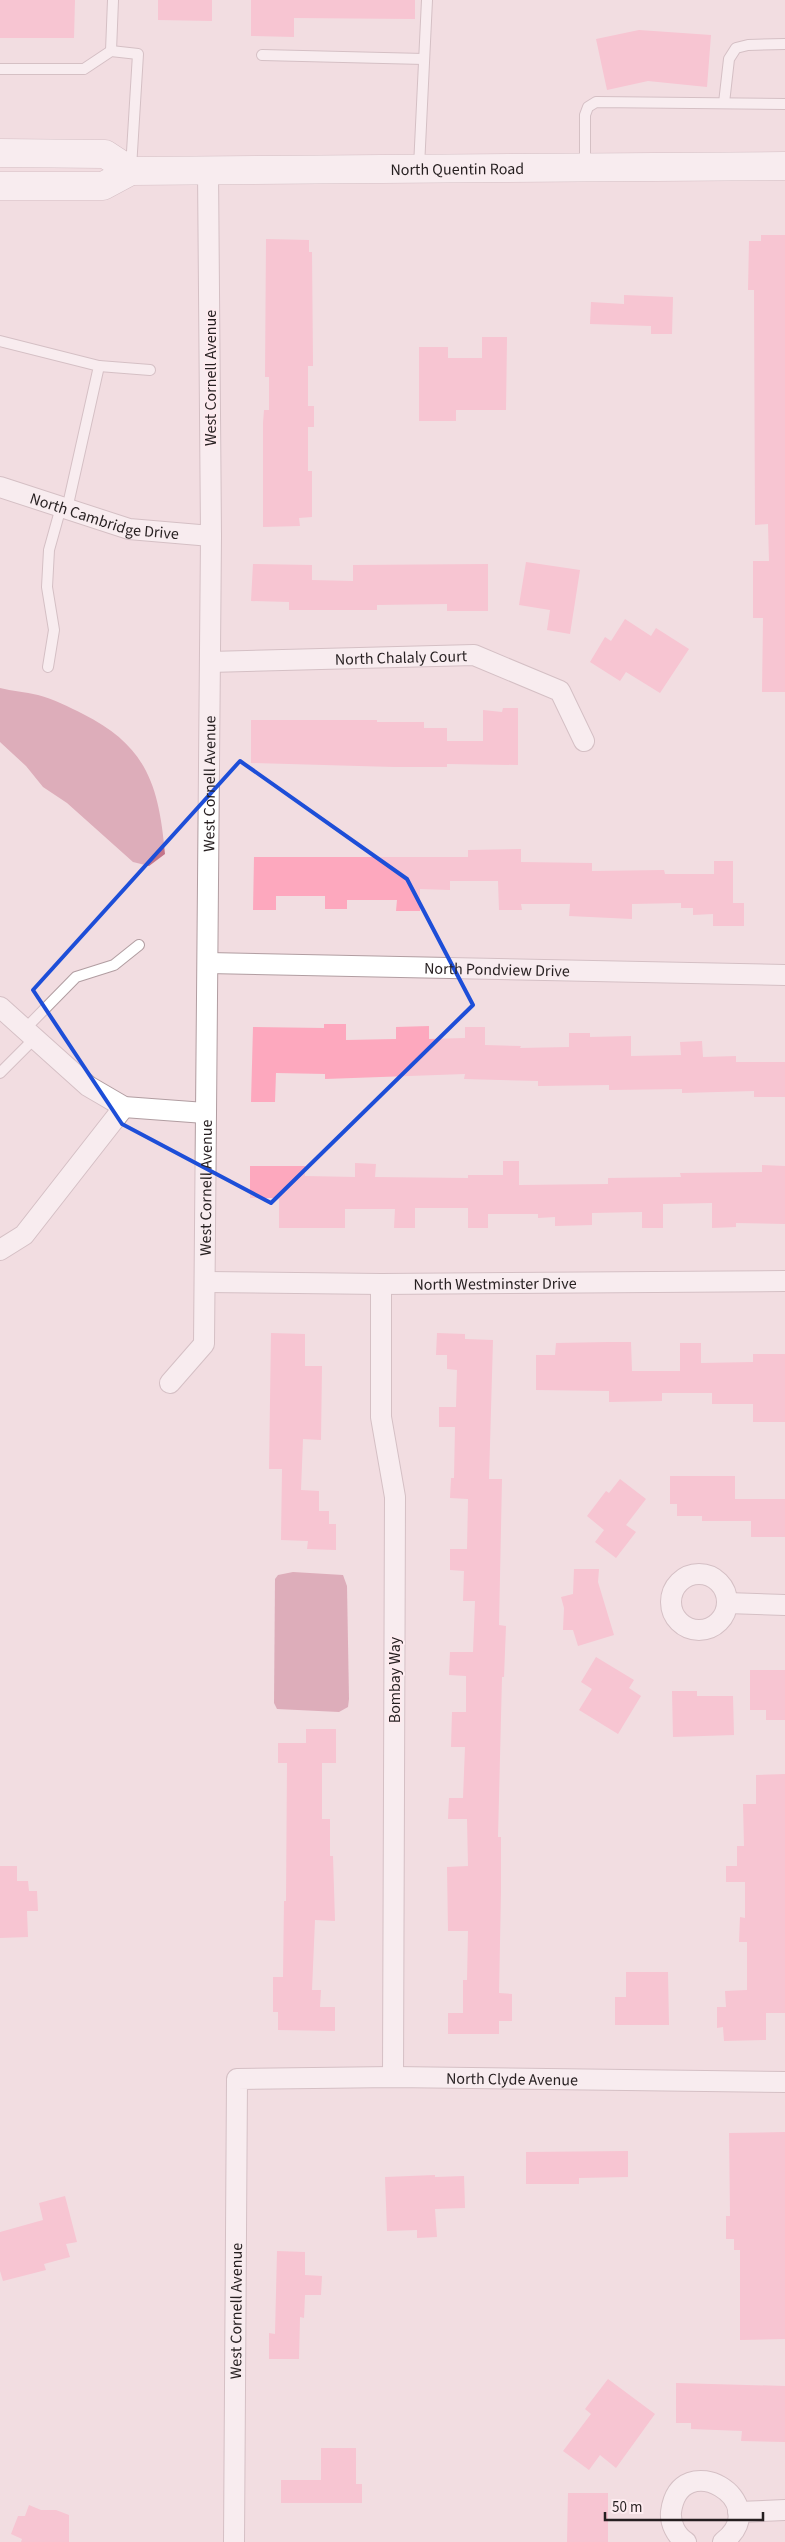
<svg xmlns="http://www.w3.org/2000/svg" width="785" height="2542" viewBox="0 0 785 2542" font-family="'Source Sans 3',sans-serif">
<rect width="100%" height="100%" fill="#f2dde1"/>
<g fill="#c47489">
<path d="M 0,688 C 12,691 25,692 38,695 C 54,699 69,707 83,714 C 147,746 159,786 165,854 L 149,866 L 133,862 L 67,803 L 43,787 L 26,766 L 0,742 Z"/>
<path d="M 293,1572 L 343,1575 L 347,1586 L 349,1699 L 348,1707 L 339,1712 L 277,1709 L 274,1703 L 275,1579 L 278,1575 Z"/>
</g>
<g fill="#fda8be">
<path d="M 0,0 L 75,0 L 74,38 L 0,38 Z"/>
<path d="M 158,0 L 212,0 L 212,21 L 158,20 Z"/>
<path d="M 251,0 L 415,0 L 415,19 L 294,18 L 294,37 L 251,36 Z"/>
<path d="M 639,30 L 711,35 L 707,87 L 648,81 L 607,90 L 596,39 Z"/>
<path d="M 761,235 L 785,235 L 785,692 L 762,692 L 763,618 L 753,618 L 753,561 L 769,561 L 768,524 L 755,525 L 754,290 L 748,290 L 749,241 L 761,241 Z"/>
<path d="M 266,239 L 309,240 L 309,252 L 312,252 L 313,366 L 308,366 L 308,406 L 314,406 L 314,427 L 308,427 L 308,471 L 312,471 L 312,517 L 299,518 L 300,526 L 263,527 L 263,423 L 264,410 L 269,410 L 269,377 L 265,377 Z"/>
<path d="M 624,295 L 673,297 L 672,334 L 651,334 L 651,326 L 590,324 L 591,302 L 624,304 Z"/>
<path d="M 482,337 L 507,337 L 506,410 L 456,410 L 456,421 L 419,421 L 419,347 L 448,347 L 448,358 L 482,358 Z"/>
<path d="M 526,562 L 580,570 L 570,634 L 547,630 L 550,610 L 519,605 Z"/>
<path d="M 253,564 L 312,565 L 312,580 L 353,581 L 353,565 L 488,564 L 488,611 L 447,611 L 447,604 L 377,605 L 377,610 L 289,610 L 289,602 L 251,601 Z"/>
<path d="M 625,619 L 651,636 L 656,628 L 689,649 L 660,693 L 626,672 L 620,681 L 590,662 L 605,637 L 611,641 Z"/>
<path d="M 503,708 L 518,708 L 518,765 L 447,764 L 447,767 L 394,767 L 251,763 L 251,720 L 377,720 L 377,722 L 424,722 L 424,728 L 447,728 L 447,741 L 483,741 L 483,710 L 502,712 Z"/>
<path d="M 521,849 L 521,862 L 592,863 L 592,871 L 664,870 L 665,874 L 714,874 L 714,861 L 733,861 L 733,903 L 744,903 L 744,926 L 713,926 L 713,914 L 693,915 L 693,908 L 681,908 L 681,903 L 632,904 L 632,919 L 569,916 L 570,904 L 521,904 L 522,910 L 499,910 L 498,881 L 450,881 L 450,890 L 420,889 L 420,911 L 396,911 L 397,900 L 347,900 L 347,909 L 325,909 L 325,896 L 276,896 L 276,910 L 253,910 L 254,857 L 468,857 L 468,850 Z"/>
<path d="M 324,1024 L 346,1024 L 346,1040 L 396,1039 L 396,1027 L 429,1026 L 429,1039 L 465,1038 L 465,1027 L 485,1027 L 485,1045 L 521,1046 L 520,1048 L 569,1047 L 569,1033 L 590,1033 L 590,1037 L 631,1036 L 631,1056 L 681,1055 L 680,1042 L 702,1041 L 703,1057 L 736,1056 L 736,1062 L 785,1062 L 785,1097 L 754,1097 L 754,1091 L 682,1093 L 682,1089 L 609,1090 L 609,1085 L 538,1086 L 538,1081 L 464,1079 L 465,1074 L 325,1079 L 325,1074 L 276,1073 L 275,1102 L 251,1102 L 253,1027 L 324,1028 Z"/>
<path d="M 503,1161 L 519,1161 L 519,1185 L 608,1184 L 608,1178 L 681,1177 L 680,1173 L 762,1172 L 762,1165 L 785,1166 L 785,1224 L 736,1223 L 736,1227 L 712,1228 L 712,1203 L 663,1204 L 663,1228 L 642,1228 L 642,1212 L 592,1213 L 592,1225 L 555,1226 L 555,1217 L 538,1218 L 538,1214 L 488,1214 L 488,1228 L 468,1228 L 468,1208 L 415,1208 L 415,1228 L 394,1228 L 395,1209 L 345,1209 L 345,1228 L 279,1228 L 279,1198 L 250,1198 L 250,1166 L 305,1166 L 305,1176 L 355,1177 L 355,1163 L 376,1164 L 375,1177 L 468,1178 L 468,1175 L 503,1175 Z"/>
<path d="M 271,1333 L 305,1334 L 305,1366 L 322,1366 L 321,1440 L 303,1439 L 301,1490 L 319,1491 L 319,1511 L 329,1511 L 329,1524 L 336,1524 L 336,1550 L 307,1549 L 308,1541 L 281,1540 L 282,1469 L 269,1469 Z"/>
<path d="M 437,1333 L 465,1334 L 465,1339 L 493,1340 L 489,1479 L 502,1479 L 499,1625 L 506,1626 L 504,1677 L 502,1677 L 498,1837 L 501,1837 L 501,1891 L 499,1993 L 512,1994 L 512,2021 L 499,2021 L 499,2034 L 448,2034 L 448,2013 L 463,2013 L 463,1980 L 467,1980 L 468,1931 L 448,1931 L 447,1867 L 468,1866 L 467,1819 L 448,1819 L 449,1798 L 463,1798 L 465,1747 L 451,1747 L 452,1712 L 466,1712 L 466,1676 L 449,1675 L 450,1652 L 473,1652 L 475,1601 L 463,1601 L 464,1571 L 450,1570 L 450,1549 L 467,1549 L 468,1499 L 450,1498 L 451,1478 L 454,1478 L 455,1427 L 439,1427 L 439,1407 L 456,1407 L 457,1370 L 447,1369 L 447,1355 L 436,1355 Z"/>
<path d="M 608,1342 L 631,1342 L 632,1371 L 680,1371 L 680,1343 L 701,1343 L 701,1363 L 753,1362 L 753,1354 L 785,1354 L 785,1422 L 753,1422 L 753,1404 L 712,1404 L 712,1393 L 662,1393 L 662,1401 L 609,1402 L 609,1391 L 536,1390 L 536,1355 L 555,1355 L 556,1343 Z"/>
<path d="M 670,1476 L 735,1476 L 735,1499 L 785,1499 L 785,1537 L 751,1537 L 751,1521 L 702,1521 L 702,1516 L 677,1516 L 677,1504 L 670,1504 Z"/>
<path d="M 620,1479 L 646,1499 L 626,1525 L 636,1532 L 616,1558 L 595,1542 L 604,1530 L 587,1516 L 606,1491 L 609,1493 Z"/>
<path d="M 574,1569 L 599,1569 L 598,1582 L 614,1635 L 578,1646 L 573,1630 L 563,1630 L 564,1608 L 561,1597 L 573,1594 Z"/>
<path d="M 596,1657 L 634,1680 L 629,1688 L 641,1696 L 618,1734 L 579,1710 L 592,1689 L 581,1682 Z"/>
<path d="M 750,1670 L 785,1670 L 785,1720 L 766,1720 L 766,1710 L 750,1710 Z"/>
<path d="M 672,1691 L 697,1691 L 697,1696 L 733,1696 L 734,1735 L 673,1737 Z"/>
<path d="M 306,1729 L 336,1729 L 336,1763 L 322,1763 L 322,1819 L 330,1819 L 330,1856 L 333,1856 L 335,1921 L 315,1920 L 312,1990 L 321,1990 L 320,2007 L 335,2007 L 335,2031 L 278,2030 L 278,2012 L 273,2012 L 273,1977 L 283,1977 L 284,1901 L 286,1901 L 287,1763 L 278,1763 L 278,1743 L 306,1743 Z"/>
<path d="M 785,1774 L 785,2013 L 766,2013 L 766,2040 L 724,2041 L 723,2027 L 717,2028 L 717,2007 L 726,2007 L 725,1991 L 747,1990 L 747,1942 L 739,1942 L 740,1917 L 745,1918 L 745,1882 L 726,1882 L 726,1866 L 737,1866 L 737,1846 L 744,1846 L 743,1804 L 756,1804 L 756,1775 Z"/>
<path d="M 0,1866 L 17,1866 L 17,1881 L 28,1881 L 29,1891 L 37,1891 L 38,1911 L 27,1911 L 28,1937 L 0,1938 Z"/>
<path d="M 626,1972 L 668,1972 L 669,2025 L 615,2025 L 615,1997 L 626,1997 Z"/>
<path d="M 785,2132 L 785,2339 L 740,2340 L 740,2250 L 734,2250 L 734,2239 L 726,2239 L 726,2216 L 730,2216 L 729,2133 Z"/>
<path d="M 628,2151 L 628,2177 L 579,2178 L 579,2184 L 526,2184 L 526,2152 Z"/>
<path d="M 435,2175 L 435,2177 L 464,2176 L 465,2208 L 435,2209 L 437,2237 L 417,2238 L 417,2230 L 387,2231 L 385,2177 Z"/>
<path d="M 65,2196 L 77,2242 L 66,2244 L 70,2257 L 44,2264 L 46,2270 L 3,2281 L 0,2271 L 0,2232 L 43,2220 L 39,2203 Z"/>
<path d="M 277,2251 L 305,2252 L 305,2275 L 322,2276 L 321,2295 L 305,2295 L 304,2318 L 300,2317 L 299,2359 L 269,2359 L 269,2333 L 275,2334 Z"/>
<path d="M 608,2379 L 655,2414 L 616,2468 L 600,2455 L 589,2470 L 563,2451 L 591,2414 L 585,2409 Z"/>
<path d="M 676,2383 L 785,2386 L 785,2442 L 741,2441 L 742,2431 L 691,2429 L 691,2423 L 676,2423 Z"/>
<path d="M 321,2448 L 356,2448 L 356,2484 L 362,2484 L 362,2503 L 281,2503 L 281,2480 L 321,2480 Z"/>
<path d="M 568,2493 L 608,2493 L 608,2542 L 567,2542 Z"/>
<path d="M 29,2505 L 41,2510 L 56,2510 L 69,2515 L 69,2542 L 21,2542 L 22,2539 L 11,2534 L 18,2516 L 25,2516 Z"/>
</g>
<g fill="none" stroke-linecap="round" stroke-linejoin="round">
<g stroke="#b19da1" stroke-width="12">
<g id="lane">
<path d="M 111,51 L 113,0"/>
<path d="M 262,55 L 424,59"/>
<path d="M 0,69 L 84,69 L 111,51 L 138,54 L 131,168"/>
<path d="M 724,103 L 729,59 L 736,48 L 748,45 L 785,44"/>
<path d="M 585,166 L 585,115 L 588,107 L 596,102 L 785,104"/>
<path d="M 419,167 L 427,0"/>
<path d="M 0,341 L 99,366 L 67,509"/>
<path d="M 99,366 L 150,370"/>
<path d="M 48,667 L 54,630 L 47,587 L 49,550 L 61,507"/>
<path d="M 25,1029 L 76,977 L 114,965 L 139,945"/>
<path d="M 0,1073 L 35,1038"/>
</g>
</g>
<g stroke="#b19da1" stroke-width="22">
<g id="street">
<path id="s1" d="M 0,487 L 129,529 L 211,536"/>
<path id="s2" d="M 210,662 L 474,655 L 560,691 L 584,741"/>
<path id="s3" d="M 208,963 L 785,975"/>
<path d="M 0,1007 L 88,1086 L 124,1107 L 205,1113"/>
<path d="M 0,1250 L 24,1235 L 124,1107"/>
<path id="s4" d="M 205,1282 L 381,1284 L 785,1281"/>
<path d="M 381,1284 L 381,1417 L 395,1497 L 393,2077"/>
<path id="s5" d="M 170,1383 L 204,1344 L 211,536 L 208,170"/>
<circle cx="699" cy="1602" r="28"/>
<path d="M 727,1603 L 785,1605"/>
<path d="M 738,2512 L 785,2510"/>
<path id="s6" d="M 234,2542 L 237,2079 L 393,2077 L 785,2082"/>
<path d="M 686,2542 C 676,2536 670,2523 671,2512 C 680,2445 776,2501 723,2542"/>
</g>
</g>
<g stroke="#b19da1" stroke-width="29">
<g id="secondary">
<path d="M 0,153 L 105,154 L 131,171"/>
<path id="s7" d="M 0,186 L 103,186 L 131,171 L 785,166"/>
</g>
</g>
<use href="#lane" stroke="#fff" stroke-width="10"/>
<use href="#street" stroke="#fff" stroke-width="20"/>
<use href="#secondary" stroke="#fff" stroke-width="28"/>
</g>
<path d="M0 0H785V2542H0ZM 240,761 L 407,879 L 473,1005 L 271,1203 L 122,1124 L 33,990 Z" fill="#f2dde1" fill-opacity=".55" fill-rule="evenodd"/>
<path fill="none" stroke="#1d4ed8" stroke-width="4" stroke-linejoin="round" d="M 240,761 L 407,879 L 473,1005 L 271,1203 L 122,1124 L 33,990 Z"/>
<g text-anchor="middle" stroke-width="4" stroke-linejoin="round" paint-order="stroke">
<g font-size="16" fill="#261f20" stroke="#fdebef">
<text dy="6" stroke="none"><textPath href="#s7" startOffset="461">North Quentin Road</textPath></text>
<text transform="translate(210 378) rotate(-90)" y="6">West Cornell Avenue</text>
<text dy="6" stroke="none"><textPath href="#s1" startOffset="109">North Cambridge Drive</textPath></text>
<text dy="6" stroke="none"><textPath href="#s2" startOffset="191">North Chalaly Court</textPath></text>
<text dy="6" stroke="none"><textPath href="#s5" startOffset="612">West Cornell Avenue</textPath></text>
<text dy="6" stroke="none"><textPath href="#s3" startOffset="289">North Pondview Drive</textPath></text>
<text dy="6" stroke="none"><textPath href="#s5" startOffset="208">West Cornell Avenue</textPath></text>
<text dy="6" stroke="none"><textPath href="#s4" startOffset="290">North Westminster Drive</textPath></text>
<text transform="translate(394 1680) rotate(-90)" y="6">Bombay Way</text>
<text dy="6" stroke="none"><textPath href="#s6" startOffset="738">North Clyde Avenue</textPath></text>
<text dy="6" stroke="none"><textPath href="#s6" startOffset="231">West Cornell Avenue</textPath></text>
</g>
</g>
<path d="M605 2512v8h158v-8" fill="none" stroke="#261f20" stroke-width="2.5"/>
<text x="612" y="2512" font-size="15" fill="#261f20" stroke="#fdebef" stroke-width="4" paint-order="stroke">50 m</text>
</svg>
